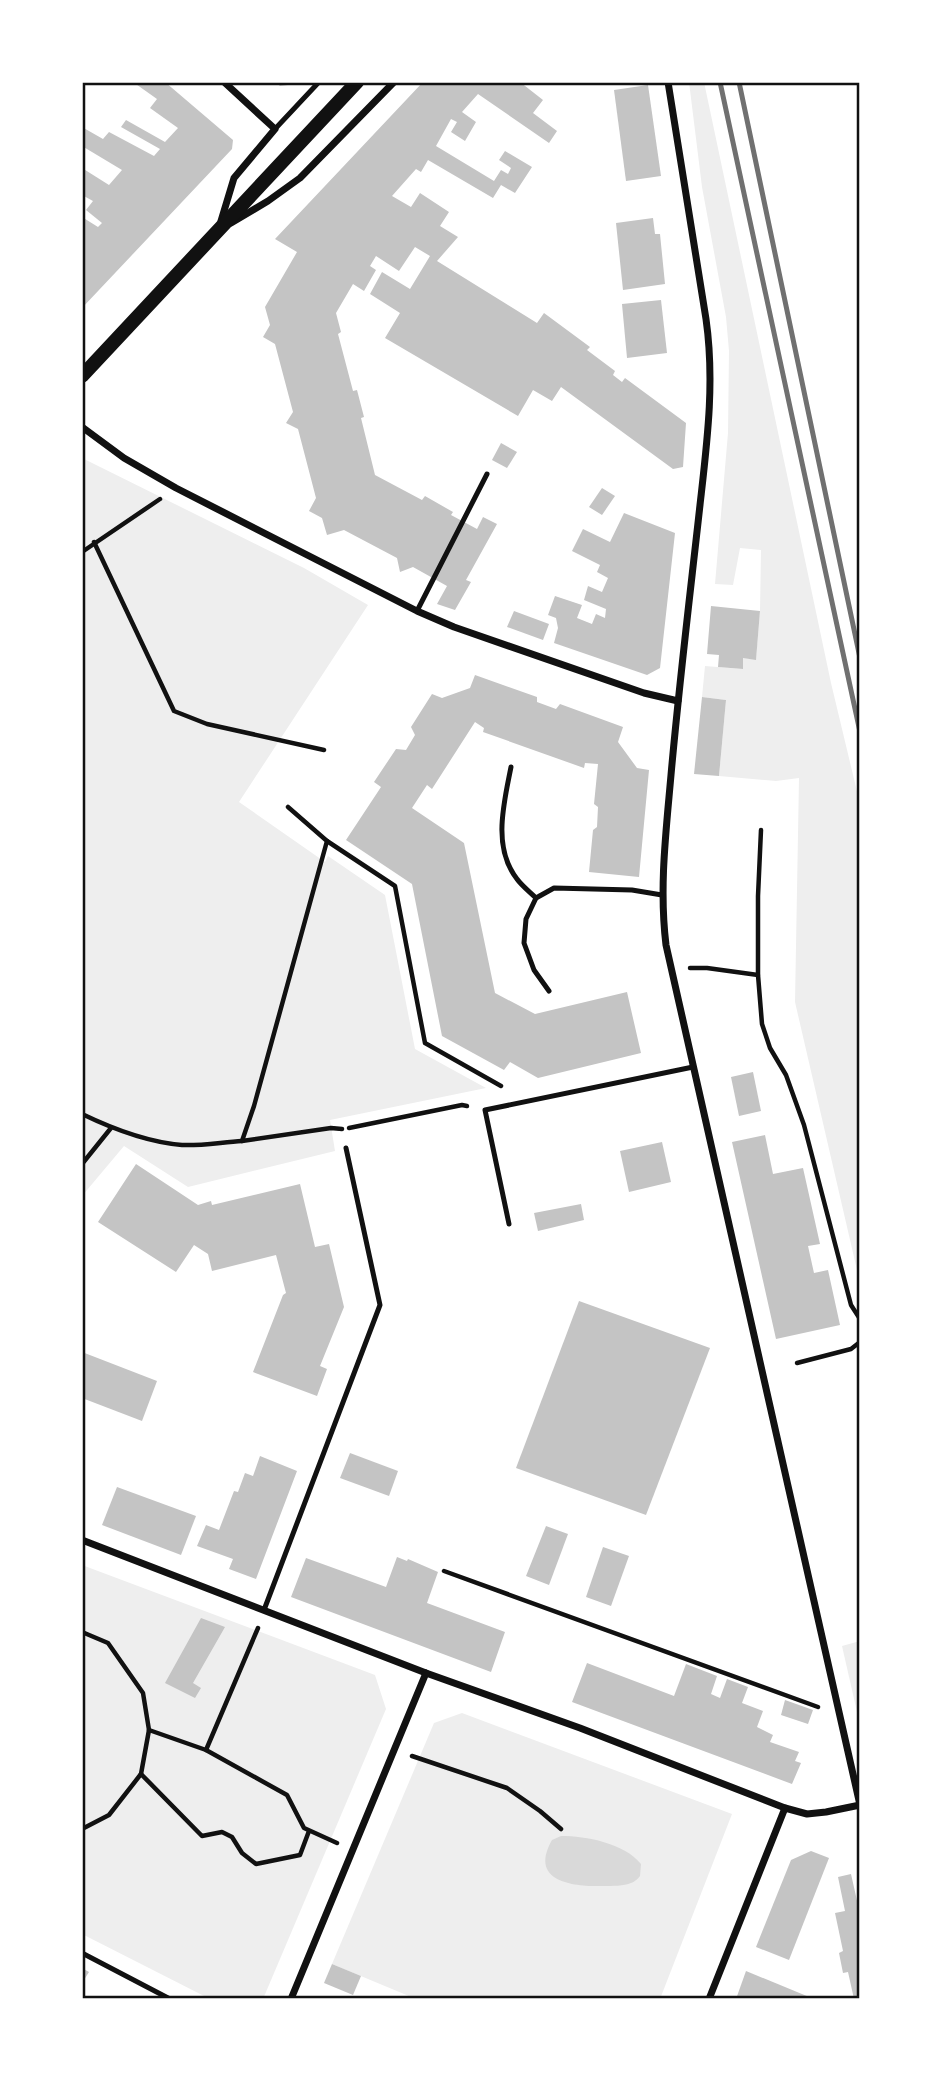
<svg xmlns="http://www.w3.org/2000/svg" width="942" height="2081" viewBox="0 0 942 2081" font-family="Raleway,sans-serif">
<rect width="100%" height="100%" fill="#fff"/>
<g fill="#eee">
<path d="M 689,82 L 704,82 L 831,683 L 860,804 L 860,1283 L 795,1002 L 799,778 L 776,781 L 719,776 L 726,700 L 702,697 L 705,666 L 742,669 L 743,658 L 756,659 L 760,611 L 761,550 L 740,548 L 733,585 L 715,584 L 728,433 L 729,351 L 726,317 L 702,187 Z"/>
<path d="M 82,458 L 304,568 L 368,605 L 239,802 L 325,862 L 328,856 L 385,895 L 415,1049 L 486,1088 L 330,1120 L 335,1151 L 188,1187 L 124,1146 L 82,1196 Z"/>
<path d="M 82,1565 L 375,1675 L 386,1709 L 263,1999 L 210,1999 L 82,1934 Z"/>
<path d="M 860,1641 L 860,1725 L 842,1646 Z"/>
<path d="M 462,1713 L 732,1814 L 660,1999 L 416,1999 L 332,1964 L 434,1723 Z"/>
</g>
<path fill="#d9d9d9" d="M 561,1836 C 586,1836 624,1843 641,1864 L 640,1876 C 638,1879 634,1882 631,1883 C 624,1886 612,1886 604,1886 C 574,1887 528,1882 552,1840 Z"/>
<g fill="#c4c4c4">
<path d="M 133,82 L 165,82 L 233,140 L 232,149 L 82,308 L 82,217 L 98,227 L 102,223 L 86,210 L 93,201 L 82,195 L 82,168 L 109,185 L 122,170 L 82,146 L 82,127 L 103,139 L 109,132 L 154,156 L 160,149 L 121,127 L 126,120 L 165,142 L 178,128 L 150,108 L 157,99 Z"/>
<path d="M 275,82 L 296,82 L 296,84 L 280,86 Z"/>
<path d="M 423,82 L 520,82 L 543,100 L 533,113 L 557,131 L 549,143 L 478,94 L 462,112 L 476,122 L 465,141 L 451,132 L 457,122 L 451,119 L 436,146 L 494,181 L 501,170 L 508,174 L 511,168 L 499,160 L 505,151 L 532,167 L 515,193 L 501,185 L 493,198 L 428,160 L 421,172 L 416,169 L 392,196 L 411,207 L 420,193 L 449,212 L 440,226 L 458,237 L 437,261 L 537,323 L 544,313 L 590,347 L 587,350 L 615,371 L 613,375 L 622,382 L 625,378 L 686,423 L 683,467 L 673,469 L 561,387 L 552,401 L 533,390 L 518,416 L 385,338 L 400,313 L 370,294 L 382,272 L 410,289 L 430,256 L 415,247 L 399,271 L 376,256 L 370,266 L 376,270 L 364,291 L 353,284 L 336,313 L 341,332 L 338,334 L 353,391 L 357,390 L 364,417 L 361,418 L 375,475 L 422,500 L 425,496 L 453,512 L 451,515 L 477,529 L 483,517 L 497,524 L 466,580 L 471,582 L 455,610 L 437,604 L 447,586 L 413,567 L 400,572 L 397,558 L 344,530 L 327,535 L 322,518 L 309,511 L 316,498 L 298,429 L 286,423 L 293,412 L 275,344 L 263,337 L 270,325 L 265,307 L 297,252 L 275,239 Z"/>
<path d="M 648,85 L 661,176 L 626,181 L 614,90 Z"/>
<path d="M 653,218 L 655,234 L 660,234 L 665,284 L 623,290 L 616,223 Z"/>
<path d="M 661,300 L 667,353 L 627,358 L 622,304 Z"/>
<path d="M 501,443 L 517,452 L 507,468 L 492,460 Z"/>
<path d="M 602,488 L 615,496 L 602,515 L 589,507 Z"/>
<path d="M 624,513 L 675,533 L 660,668 L 647,675 L 554,643 L 558,628 L 556,618 L 548,615 L 555,596 L 582,605 L 577,618 L 592,624 L 596,614 L 605,618 L 606,609 L 584,600 L 588,586 L 602,592 L 608,578 L 597,572 L 600,565 L 572,551 L 583,529 L 610,542 Z"/>
<path d="M 711,606 L 760,611 L 756,660 L 743,658 L 743,669 L 718,667 L 719,655 L 707,654 Z"/>
<path d="M 514,611 L 549,624 L 543,640 L 507,627 Z"/>
<path d="M 475,675 L 537,697 L 537,702 L 556,709 L 560,704 L 623,727 L 618,742 L 637,768 L 649,770 L 639,877 L 589,872 L 593,830 L 597,827 L 598,807 L 594,804 L 598,764 L 585,763 L 584,768 L 483,732 L 484,728 L 475,722 L 432,789 L 427,785 L 412,808 L 464,843 L 495,993 L 535,1014 L 627,992 L 641,1053 L 538,1078 L 510,1062 L 504,1070 L 442,1036 L 412,884 L 346,840 L 381,787 L 374,782 L 396,749 L 406,750 L 415,735 L 411,727 L 432,694 L 442,698 L 470,688 Z"/>
<path d="M 702,697 L 726,700 L 719,776 L 694,774 Z"/>
<path d="M 753,1072 L 761,1111 L 739,1116 L 731,1077 Z"/>
<path d="M 765,1135 L 773,1174 L 803,1168 L 820,1244 L 808,1246 L 814,1273 L 828,1270 L 840,1325 L 776,1339 L 732,1142 Z"/>
<path d="M 662,1142 L 671,1182 L 629,1192 L 620,1151 Z"/>
<path d="M 136,1164 L 198,1205 L 211,1201 L 212,1205 L 300,1184 L 315,1247 L 329,1244 L 344,1307 L 320,1366 L 327,1369 L 317,1396 L 253,1372 L 283,1295 L 286,1293 L 276,1255 L 212,1271 L 208,1254 L 194,1245 L 176,1272 L 98,1222 Z"/>
<path d="M 581,1204 L 584,1220 L 538,1231 L 534,1213 Z"/>
<path d="M 579,1301 L 710,1348 L 646,1515 L 516,1468 Z"/>
<path d="M 82,1352 L 157,1381 L 142,1421 L 82,1398 Z"/>
<path d="M 350,1453 L 398,1471 L 389,1496 L 340,1478 Z"/>
<path d="M 260,1456 L 297,1471 L 256,1579 L 229,1569 L 233,1559 L 197,1546 L 206,1525 L 219,1530 L 234,1491 L 238,1492 L 245,1473 L 253,1476 Z"/>
<path d="M 117,1487 L 196,1516 L 181,1555 L 102,1525 Z"/>
<path d="M 546,1526 L 568,1534 L 549,1585 L 526,1576 Z"/>
<path d="M 603,1547 L 629,1556 L 611,1606 L 586,1597 Z"/>
<path d="M 397,1557 L 407,1561 L 408,1559 L 438,1572 L 427,1603 L 505,1632 L 491,1672 L 291,1597 L 306,1558 L 386,1587 Z"/>
<path d="M 201,1618 L 225,1627 L 193,1683 L 201,1688 L 195,1698 L 165,1683 Z"/>
<path d="M 587,1663 L 674,1696 L 686,1664 L 717,1676 L 711,1694 L 720,1698 L 727,1679 L 748,1687 L 742,1703 L 763,1711 L 757,1727 L 773,1735 L 770,1742 L 799,1752 L 795,1761 L 801,1763 L 792,1784 L 572,1702 Z"/>
<path d="M 785,1700 L 813,1710 L 808,1724 L 781,1715 Z"/>
<path d="M 811,1851 L 829,1858 L 789,1960 L 756,1947 L 791,1860 Z"/>
<path d="M 851,1874 L 860,1914 L 860,1999 L 854,1999 L 848,1972 L 843,1973 L 839,1953 L 843,1951 L 835,1913 L 845,1911 L 838,1877 Z"/>
<path d="M 332,1964 L 361,1976 L 353,1995 L 324,1983 Z"/>
<path d="M 82,1968 L 89,1972 L 82,1983 Z"/>
<path d="M 746,1971 L 814,1999 L 736,1999 Z"/>
</g>
<g fill="none" stroke-linecap="round" stroke-linejoin="round">
<g stroke="#111" stroke-width="4.5">
<path d="M 94,542 L 174,711 L 207,724 L 324,750"/>
<path d="M 82,552 L 160,499"/>
<path d="M 288,807 L 327,841 L 254,1106 L 242,1141 L 331,1128 L 342,1129"/>
<path d="M 761,830 L 758,896 L 758,975 L 762,1024 L 770,1048 L 786,1075 L 804,1125 L 851,1305 L 860,1319"/>
<path d="M 327,841 L 395,886 L 425,1043 L 501,1086"/>
<path d="M 690,968 L 707,968 L 758,975"/>
<path d="M 82,1114 C 113,1129 146,1142 182,1145 C 201,1146 223,1142 242,1141"/>
<path d="M 349,1128 L 462,1105 L 467,1106"/>
<path d="M 82,1164 L 111,1128"/>
<path d="M 797,1363 L 851,1349 L 860,1342"/>
<path d="M 444,1571 L 818,1707"/>
<path d="M 82,1632 L 108,1643 L 143,1693 L 149,1730 L 141,1774 L 109,1815 L 82,1829"/>
<path d="M 149,1730 L 206,1750 L 287,1795 L 304,1828 L 337,1843"/>
<path d="M 206,1750 L 258,1628"/>
<path d="M 412,1756 L 507,1788 L 540,1811 L 561,1829"/>
<path d="M 141,1774 L 202,1836 L 222,1832 L 232,1837 L 242,1853 L 256,1864 L 300,1855 L 309,1831"/>
</g>
<g stroke="#111" stroke-width="5">
<path d="M 275,129 L 319,82"/>
<path d="M 417,611 L 487,474"/>
<path d="M 511,767 C 504,803 492,847 517,879 C 522,886 530,892 536,898"/>
<path d="M 549,991 L 534,970 L 524,943 L 526,919 L 536,898 L 554,888 L 632,890 L 662,895"/>
<path d="M 509,1224 L 485,1110 L 693,1067"/>
<path d="M 264,1610 L 380,1305 L 346,1148"/>
<path d="M 82,1953 L 170,1999"/>
</g>
<g stroke="#111" stroke-width="7">
<path d="M 668,82 L 706,319 C 715,382 707,443 700,505 C 690,595 679,685 671,775 C 666,832 659,888 666,945 L 860,1805"/>
<path d="M 221,221 L 234,178 L 275,129 L 224,82"/>
<path d="M 231,223 L 268,201 L 300,178 L 394,82"/>
<path d="M 82,427 L 124,458 L 176,488 L 417,611 L 454,627 L 644,693 L 678,701"/>
<path d="M 82,1540 L 426,1673 L 580,1728 L 785,1808 L 807,1814 L 826,1812 L 860,1805"/>
<path d="M 291,1999 L 426,1673"/>
<path d="M 709,1999 L 785,1808"/>
</g>
<path stroke="#111" stroke-width="14" d="M 82,376 L 357,82"/>
<g stroke="#707070" stroke-width="5">
<path d="M 720,82 L 860,732"/>
<path d="M 739,82 L 860,658"/>
</g>
</g>
<rect width="942" height="2081" fill="none" stroke="#ffffff" stroke-width="168"/>
<rect x="84" y="84" width="774" height="1913" fill="none" stroke="#111" stroke-width="2.5"/>
</svg>
